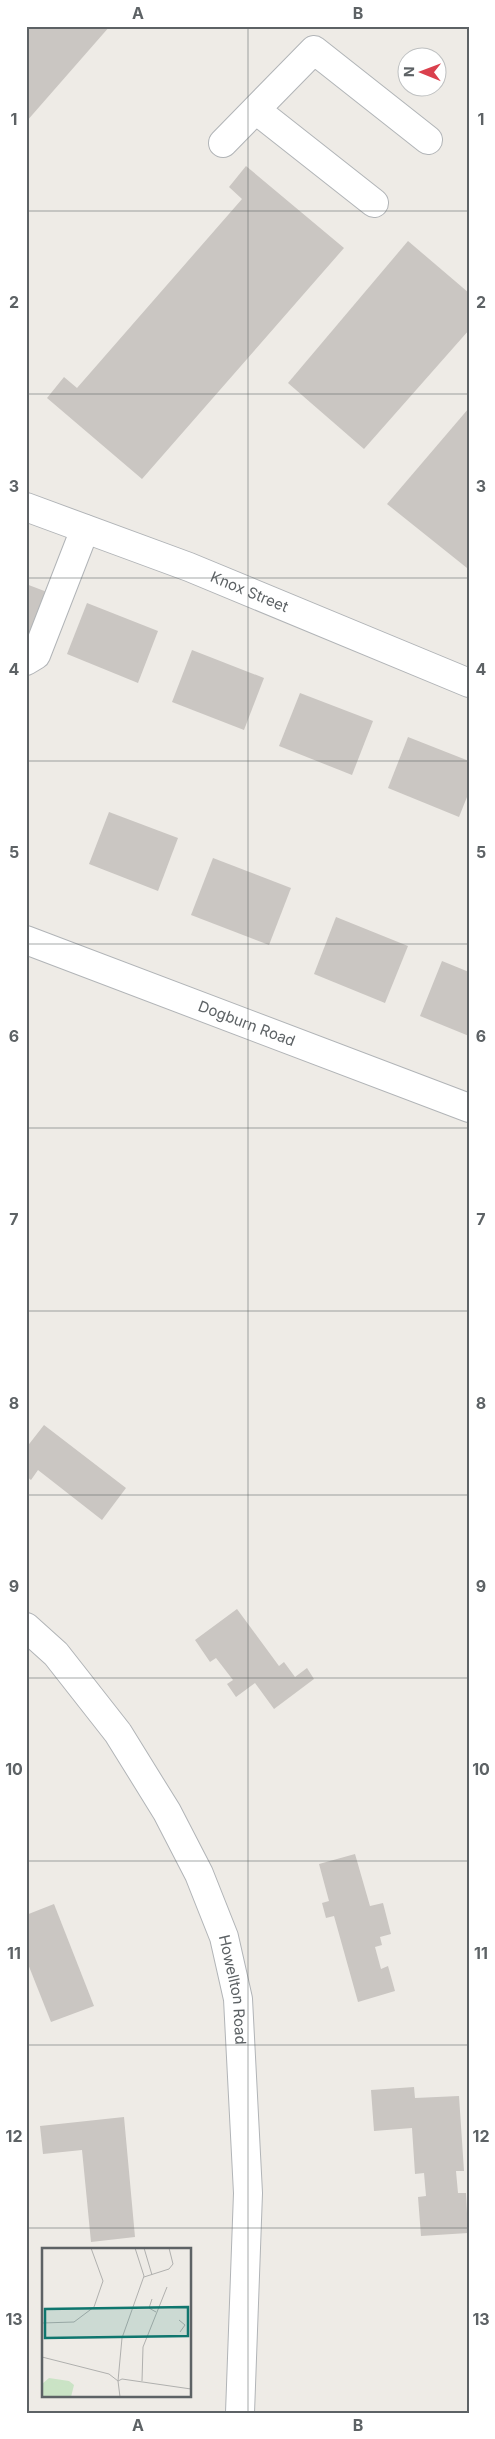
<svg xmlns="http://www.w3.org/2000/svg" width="495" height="2439" viewBox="0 0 495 2439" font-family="Inter,sans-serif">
<rect width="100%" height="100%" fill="#eeebe6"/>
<g fill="#cac6c2">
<path d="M 26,26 L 110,26 L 26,122 Z"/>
<path d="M 246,166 L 344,248 L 142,479 L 47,398 L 64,377 L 77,388 L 242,199 L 229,187 Z"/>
<path d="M 408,241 L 469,293 L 469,330 L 364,449 L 288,383 Z"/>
<path d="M 469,408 L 469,566 L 467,568 L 387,504 Z"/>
<path d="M 26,584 L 47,592 L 26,645 Z"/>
<path d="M 87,603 L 158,631 L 138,683 L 67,654 Z"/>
<path d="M 192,650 L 264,678 L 244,730 L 172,702 Z"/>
<path d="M 300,693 L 373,721 L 352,775 L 279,746 Z"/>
<path d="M 408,737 L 469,761 L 469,792 L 459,817 L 388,788 Z"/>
<path d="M 109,812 L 178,838 L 158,891 L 89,864 Z"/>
<path d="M 213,858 L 291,888 L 269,945 L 191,915 Z"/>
<path d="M 336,917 L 408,946 L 385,1003 L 314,974 Z"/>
<path d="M 442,961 L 469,972 L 469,1036 L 420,1016 Z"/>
<path d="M 44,1425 L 126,1488 L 102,1520 L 38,1470 L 31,1480 L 26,1476 L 26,1448 Z"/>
<path d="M 237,1609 L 279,1666 L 284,1662 L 295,1677 L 307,1668 L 314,1679 L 274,1709 L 255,1683 L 236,1697 L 227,1684 L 233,1680 L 216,1658 L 210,1662 L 195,1640 Z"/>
<path d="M 355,1854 L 370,1906 L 383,1903 L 391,1934 L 380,1937 L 382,1945 L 375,1947 L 381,1969 L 388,1966 L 395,1991 L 358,2002 L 334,1916 L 326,1918 L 322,1903 L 329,1901 L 319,1864 Z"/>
<path d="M 54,1904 L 94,2006 L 51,2022 L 26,1959 L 26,1915 Z"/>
<path d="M 414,2087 L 415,2098 L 459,2096 L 464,2171 L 456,2171 L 458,2193 L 466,2193 L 468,2233 L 421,2236 L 418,2197 L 426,2196 L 424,2173 L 415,2174 L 412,2128 L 374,2131 L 371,2090 Z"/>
<path d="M 124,2117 L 135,2237 L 91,2242 L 82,2150 L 43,2154 L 40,2126 Z"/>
</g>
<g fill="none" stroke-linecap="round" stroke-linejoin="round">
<g stroke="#b1b4b7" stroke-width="30">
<g id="minor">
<path d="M 256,110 L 374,203"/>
<path d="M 223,143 L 314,50 L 428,140"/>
<path id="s1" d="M 26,507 L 189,567 L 469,683"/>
<path d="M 26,661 L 36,655 L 85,529"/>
<path id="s2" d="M 26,940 L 469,1108"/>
<path id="s3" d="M 26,1627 L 56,1654 L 118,1733 L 167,1812 L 199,1874 L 224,1937 L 238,1999 L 248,2193 L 240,2413"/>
</g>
</g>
<use href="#minor" stroke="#fff" stroke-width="28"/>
</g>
<path fill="none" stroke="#5d6265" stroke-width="1" stroke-opacity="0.55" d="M 248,26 L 248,2413M 26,211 L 469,211M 26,394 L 469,394M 26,578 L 469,578M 26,761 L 469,761M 26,944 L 469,944M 26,1128 L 469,1128M 26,1311 L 469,1311M 26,1495 L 469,1495M 26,1678 L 469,1678M 26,1861 L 469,1861M 26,2045 L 469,2045M 26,2228 L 469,2228"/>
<g text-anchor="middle" stroke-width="4" stroke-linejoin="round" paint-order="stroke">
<g font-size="15" fill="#5d6265" stroke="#fff">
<text dy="5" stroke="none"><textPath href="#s1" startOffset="239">Knox Street</textPath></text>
<text dy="5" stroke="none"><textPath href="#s2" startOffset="236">Dogburn Road</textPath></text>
<text dy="5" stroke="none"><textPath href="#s3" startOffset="425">Howellton Road</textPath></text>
</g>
</g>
<g transform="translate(42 2248)">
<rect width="149" height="149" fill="#eeebe6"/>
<path d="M 7,130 L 27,133 L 32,137 L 29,149 L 0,149 L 0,136 Z" fill="#cae3c5"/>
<path fill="none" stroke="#b0b0ae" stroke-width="1" d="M 93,0 L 102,28 L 80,90 L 76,133 L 80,131 L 149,141M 102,0 L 110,27M 102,29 L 127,21 L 131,16 L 127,0M 110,51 L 107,60 L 114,64M 137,72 L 143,77 L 138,84M 0,75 L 32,74 L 52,59 L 61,33 L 49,0M 0,109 L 67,126 L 76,133 L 78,149M 100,133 L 101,99 L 125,39"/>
<path fill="#0f766e" fill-opacity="0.15" stroke="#0f766e" stroke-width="2.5" d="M 146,59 L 146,88 L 3,90 L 3,61 Z"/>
<rect width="149" height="149" fill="none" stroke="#5d6265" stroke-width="2.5"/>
</g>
<rect width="495" height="2439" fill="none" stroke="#ffffff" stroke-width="55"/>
<g transform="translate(422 72) rotate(271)"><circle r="24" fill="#ffffff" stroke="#bec0c1"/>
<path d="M0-4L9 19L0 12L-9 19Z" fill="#da404d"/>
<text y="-8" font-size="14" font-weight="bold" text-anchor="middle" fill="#5d6265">N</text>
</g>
<rect x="28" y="28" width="440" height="2384" fill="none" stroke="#5d6265" stroke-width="2"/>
<g font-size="16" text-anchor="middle" font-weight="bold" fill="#5d6265">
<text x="138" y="19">A</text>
<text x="358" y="19">B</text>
<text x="14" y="125">1</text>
<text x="481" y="125">1</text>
<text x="14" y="308">2</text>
<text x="481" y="308">2</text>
<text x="14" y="492">3</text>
<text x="481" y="492">3</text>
<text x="14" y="675">4</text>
<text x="481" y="675">4</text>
<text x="14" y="858">5</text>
<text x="481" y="858">5</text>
<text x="14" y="1042">6</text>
<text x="481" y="1042">6</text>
<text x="14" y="1225">7</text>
<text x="481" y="1225">7</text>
<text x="14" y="1409">8</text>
<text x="481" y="1409">8</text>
<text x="14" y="1592">9</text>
<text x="481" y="1592">9</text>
<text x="14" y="1775">10</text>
<text x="481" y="1775">10</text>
<text x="14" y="1959">11</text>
<text x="481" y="1959">11</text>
<text x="14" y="2142">12</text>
<text x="481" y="2142">12</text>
<text x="14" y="2325">13</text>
<text x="481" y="2325">13</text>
<text x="138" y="2431">A</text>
<text x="358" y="2431">B</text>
</g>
</svg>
